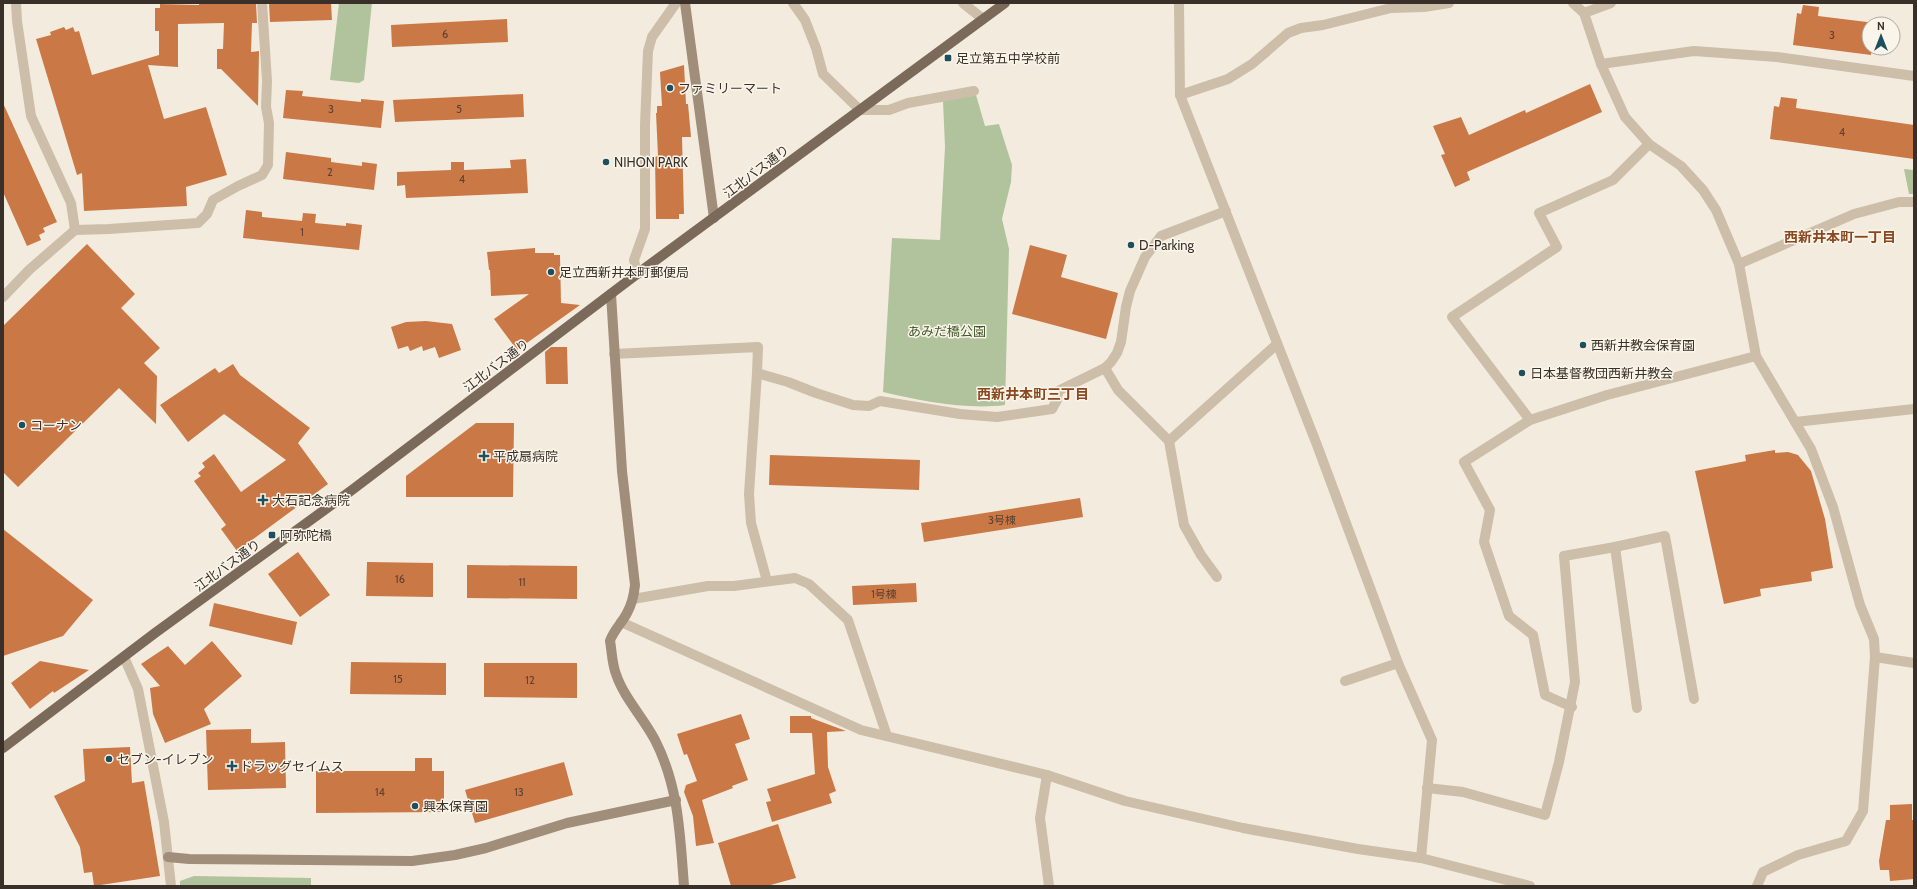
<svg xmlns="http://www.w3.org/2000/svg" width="1917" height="889" viewBox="0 0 1917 889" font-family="Cabin,'Noto Sans JP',sans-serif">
<rect width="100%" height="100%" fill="#f3ecde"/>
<g fill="#b1c39d">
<path d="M 339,3 L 372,3 L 364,80 L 359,83 L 330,80 Z"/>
<path d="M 976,95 L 985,126 L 999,124 L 1012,165 L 1011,182 L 1002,219 L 1009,249 L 1005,405 C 967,410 921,401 883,392 L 892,238 L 940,240 L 945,147 L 943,101 Z"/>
<path d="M 1904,169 L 1914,170 L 1914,194 L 1909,194 Z"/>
<path d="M 194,876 L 311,878 L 311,886 L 180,886 L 180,881 Z"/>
</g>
<g fill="#c97846">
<path d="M 199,3 L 256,3 L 257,23 L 252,23 L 251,52 L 259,51 L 258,106 L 221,69 L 217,69 L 217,49 L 223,49 L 224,23 L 178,24 L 178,67 L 148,65 L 164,119 L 206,107 L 227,175 L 186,187 L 187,206 L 84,211 L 82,173 L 77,175 L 36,39 L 51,35 L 50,32 L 64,27 L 66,30 L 73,27 L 75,32 L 79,31 L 92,75 L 159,55 L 159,31 L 155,31 L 155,8 L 160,8 L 160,4 L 199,5 Z"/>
<path d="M 269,3 L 331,3 L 332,20 L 270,22 Z"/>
<path d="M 1803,5 L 1819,7 L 1818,16 L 1875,23 L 1869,24 L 1869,48 L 1872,48 L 1871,55 L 1793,45 L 1797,13 L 1801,14 Z"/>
<path d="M 507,19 L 508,42 L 392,47 L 391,25 Z"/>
<path d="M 684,65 L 686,104 L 688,104 L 691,137 L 682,137 L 684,214 L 679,214 L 679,219 L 656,219 L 655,157 L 658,156 L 656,113 L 657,113 L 657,106 L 662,106 L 660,72 Z"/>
<path d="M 1590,84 L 1602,112 L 1467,172 L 1470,180 L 1455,187 L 1441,155 L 1445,154 L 1433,126 L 1461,117 L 1469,135 L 1525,110 L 1526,113 Z"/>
<path d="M 286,90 L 303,91 L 302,96 L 361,102 L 361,99 L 384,101 L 381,128 L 283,118 Z"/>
<path d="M 523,94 L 524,117 L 395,122 L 393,100 Z"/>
<path d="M 1781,97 L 1797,99 L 1796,108 L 1914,125 L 1914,159 L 1770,139 L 1774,106 L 1779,107 Z"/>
<path d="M 3,103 L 57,222 L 43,228 L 45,232 L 39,235 L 41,240 L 27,246 L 3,192 Z"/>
<path d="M 286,152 L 331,158 L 331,162 L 362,166 L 362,162 L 377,164 L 374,190 L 283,179 Z"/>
<path d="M 526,159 L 528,193 L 406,198 L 405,185 L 397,186 L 397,172 L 451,170 L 451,162 L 464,162 L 464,170 L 511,168 L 510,160 Z"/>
<path d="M 246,210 L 262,212 L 262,217 L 302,221 L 303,213 L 316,214 L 315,223 L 346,226 L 346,223 L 362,225 L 359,250 L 243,238 Z"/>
<path d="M 87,244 L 135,294 L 121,308 L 160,348 L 144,363 L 157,376 L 156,424 L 119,388 L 18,487 L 3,472 L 3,326 Z"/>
<path d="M 1030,245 L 1067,255 L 1061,277 L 1118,293 L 1106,339 L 1012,314 Z"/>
<path d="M 535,248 L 535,253 L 554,253 L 554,255 L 560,255 L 561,303 L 580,305 L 517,350 L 494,319 L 529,294 L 491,296 L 490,270 L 489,270 L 487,252 Z"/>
<path d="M 426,321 L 452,324 L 461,350 L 439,358 L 435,347 L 423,351 L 422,346 L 410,351 L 408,346 L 398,349 L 391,327 L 406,322 Z"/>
<path d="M 551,347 L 567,347 L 568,384 L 546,384 L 545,352 Z"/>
<path d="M 233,364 L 240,375 L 310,428 L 298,443 L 328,484 L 237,551 L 221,529 L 226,525 L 194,481 L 201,476 L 198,473 L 205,467 L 202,463 L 214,454 L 241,492 L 286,460 L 224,414 L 188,442 L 160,405 L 215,368 L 219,373 Z"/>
<path d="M 476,423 L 514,423 L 513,497 L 406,497 L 406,476 Z"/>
<path d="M 1775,450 L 1775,453 L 1788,452 L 1798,455 L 1811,471 L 1825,519 L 1833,568 L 1811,572 L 1812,581 L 1760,589 L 1761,596 L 1724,604 L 1695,471 L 1746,461 L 1745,455 Z"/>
<path d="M 770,455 L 920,460 L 919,490 L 769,485 Z"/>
<path d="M 1080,498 L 1083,517 L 924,542 L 921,523 Z"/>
<path d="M 3,529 L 93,600 L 63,636 L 3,656 Z"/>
<path d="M 298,552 L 330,595 L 300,617 L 268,574 Z"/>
<path d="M 367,562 L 433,563 L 433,597 L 366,596 Z"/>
<path d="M 467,565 L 577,566 L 577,599 L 467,598 Z"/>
<path d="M 916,583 L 917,602 L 853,605 L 852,586 Z"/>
<path d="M 214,603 L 297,622 L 292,645 L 209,626 Z"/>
<path d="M 212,641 L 242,676 L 204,709 L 211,724 L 165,743 L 153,714 L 150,688 L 160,686 L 141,664 L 168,646 L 185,665 Z"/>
<path d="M 40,661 L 89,670 L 54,693 L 53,691 L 30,709 L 11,683 Z"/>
<path d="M 351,662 L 446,663 L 446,695 L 350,694 Z"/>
<path d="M 484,663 L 577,663 L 577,698 L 484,697 Z"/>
<path d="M 741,714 L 750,739 L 735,744 L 748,780 L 732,786 L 733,788 L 702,800 L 714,843 L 696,846 L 693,816 L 684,792 L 686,785 L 697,781 L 687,754 L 684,755 L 677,734 Z"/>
<path d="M 790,716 L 811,716 L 811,718 L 846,731 L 827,732 L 828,767 L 836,791 L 829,794 L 832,803 L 772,822 L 766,802 L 771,801 L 767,789 L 815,774 L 812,733 L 790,733 Z"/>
<path d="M 251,729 L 251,743 L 285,742 L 286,788 L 208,790 L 206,730 Z"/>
<path d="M 130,747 L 132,783 L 144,781 L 160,876 L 94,886 L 92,872 L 84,873 L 80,847 L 54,796 L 85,781 L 83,749 Z"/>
<path d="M 415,758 L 432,758 L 432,771 L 444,771 L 444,812 L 316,813 L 316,771 L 415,771 Z"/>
<path d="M 564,762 L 573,795 L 475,823 L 465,790 Z"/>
<path d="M 1912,804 L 1912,820 L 1914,820 L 1914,879 L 1890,881 L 1889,870 L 1880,870 L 1879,861 L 1886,820 L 1890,820 L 1890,805 Z"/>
<path d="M 778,824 L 796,878 L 767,886 L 731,886 L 718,843 Z"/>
</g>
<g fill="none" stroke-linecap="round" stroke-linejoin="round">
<g stroke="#ccbea9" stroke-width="10">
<path d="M 16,3 L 17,21 L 31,116 L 71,203 L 75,230"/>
<path d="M 793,3 L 805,20 L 816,48 L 823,74 L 860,110 L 889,110 L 908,103 L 974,91"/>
<path d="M 963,3 L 983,19"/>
<path d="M 1179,3 L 1180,95 L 1317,445 L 1398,663 L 1432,740 L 1421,858"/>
<path d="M 1573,3 L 1584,13 L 1601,64 L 1625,117 L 1649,144 L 1681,166 L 1703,190 L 1716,210 L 1739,264 L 1756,356 L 1811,449 L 1833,507 L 1860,605 L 1874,639 L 1875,657 L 1863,811 L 1846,841 L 1798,855 L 1763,872 L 1757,886"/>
<path d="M 1584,13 L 1611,3"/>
<path d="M 1601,64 L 1694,51 L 1777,57 L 1914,76"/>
<path d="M 1180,95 L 1228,79 L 1252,64 L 1288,33 L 1301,28 L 1323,25 L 1391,8 L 1424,7 L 1449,3"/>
<path d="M 1739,264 L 1854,214 L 1899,202 L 1914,202"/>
<path d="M 637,274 L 634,260 L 645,229 L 645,125 L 648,51 L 652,37 L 676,3"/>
<path d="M 3,297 L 29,270 L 75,230 L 109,229 L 198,223 L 207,214 L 213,200 L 238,186 L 262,175 L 268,165 L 269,123 L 266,107 L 267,81 L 262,3"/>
<path d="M 614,354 L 758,347 L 757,373 L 788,382 L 816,393 L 853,405 L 869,406 L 880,401 L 960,414 L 997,417 L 1052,409 L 1057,400 L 1058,391 L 1105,368 L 1111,362 L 1117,353 L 1121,342 L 1126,307 L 1130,291 L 1145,257 L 1161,236 L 1226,211"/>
<path d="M 1105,368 L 1118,390 L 1169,441 L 1276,345"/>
<path d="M 757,373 L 749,494 L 751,523 L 767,581"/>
<path d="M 1530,420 L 1452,317 L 1557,247 L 1539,213 L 1613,180 L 1649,144"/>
<path d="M 1795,422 L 1914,409"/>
<path d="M 1169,441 L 1184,525 L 1201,555 L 1217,577"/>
<path d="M 1615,547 L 1665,536 L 1694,699"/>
<path d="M 633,599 L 708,586 L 734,586 L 795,578 L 809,584 L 848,620 L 887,736"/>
<path d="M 621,622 L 861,730 L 1047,775 L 1125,801 L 1243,828 L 1358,849 L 1421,858 L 1530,886"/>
<path d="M 124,657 L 138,689 L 164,822 L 171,886"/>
<path d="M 1875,657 L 1914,663"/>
<path d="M 1345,681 L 1398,663"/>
<path d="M 1572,707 L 1545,695 L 1533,635 L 1509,616 L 1484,542 L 1490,510 L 1464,462 L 1530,420 L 1607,395 L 1756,356"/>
<path d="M 1047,775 L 1040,818 L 1049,886"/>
<path d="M 1427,788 L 1463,792 L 1545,815 L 1559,762 L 1575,682 L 1564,556 L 1615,547 L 1637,708"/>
</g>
<g stroke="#a08d7a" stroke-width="10">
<path d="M 685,3 L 714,218"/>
<path d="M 611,294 L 622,471 L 635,585 C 634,595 632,604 627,613 C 622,623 613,631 610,641 C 612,652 612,664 616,674 C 624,698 643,717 655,740 C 679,787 680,835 684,886"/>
<path d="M 168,857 L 189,859 L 412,861 L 455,855 L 486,848 L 567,823 L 676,800"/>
</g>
<path stroke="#7b6a5a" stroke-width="10" d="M 3,748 L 155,633 L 352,490 L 637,274 L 1005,3"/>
</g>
<g fill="#1d4f5c" stroke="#faf5ea" stroke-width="1.5">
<rect x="944" y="54" width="8" height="8" rx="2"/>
<circle cx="670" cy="88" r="4"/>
<circle cx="606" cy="162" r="4"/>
<circle cx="1131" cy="245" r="4"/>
<circle cx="551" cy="272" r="4"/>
<circle cx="1583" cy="345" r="4"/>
<circle cx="1522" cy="373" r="4"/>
<circle cx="22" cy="425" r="4"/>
<path d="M482 450h4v4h4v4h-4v4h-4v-4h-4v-4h4z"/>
<path d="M261 494h4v4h4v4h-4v4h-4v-4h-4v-4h4z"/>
<rect x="268" y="531" width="8" height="8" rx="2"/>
<circle cx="109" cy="759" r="4"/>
<path d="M230 760h4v4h4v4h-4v4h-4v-4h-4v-4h4z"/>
<circle cx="415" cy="806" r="4"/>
</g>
<g text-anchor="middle" stroke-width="3" stroke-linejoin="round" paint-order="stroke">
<g font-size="11" fill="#5d4230">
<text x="445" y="38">6</text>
<text x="1832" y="39">3</text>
<text x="331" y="113">3</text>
<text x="459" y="113">5</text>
<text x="1842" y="136">4</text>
<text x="330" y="176">2</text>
<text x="462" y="183">4</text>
<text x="302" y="236">1</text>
<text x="1002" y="524">3号棟</text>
<text x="400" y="583">16</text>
<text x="522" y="586">11</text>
<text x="884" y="598">1号棟</text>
<text x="398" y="683">15</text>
<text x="530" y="684">12</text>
<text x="380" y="796">14</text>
<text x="519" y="796">13</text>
</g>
<g font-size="13" fill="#393029" stroke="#faf5ea" text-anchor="start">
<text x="956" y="63">足立第五中学校前</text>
<text x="678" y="93">ファミリーマート</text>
<text x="614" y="167">NIHON PARK</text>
<text x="1139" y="250">D-Parking</text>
<text x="559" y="277">足立西新井本町郵便局</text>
<text x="1591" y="350">西新井教会保育園</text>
<text x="1530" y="378">日本基督教団西新井教会</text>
<text x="30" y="430">コーナン</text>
<text x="493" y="461">平成扇病院</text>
<text x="272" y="505">大石記念病院</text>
<text x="280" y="540">阿弥陀橋</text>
<text x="117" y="764">セブン-イレブン</text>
<text x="240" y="771">ドラッグセイムス</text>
<text x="423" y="811">興本保育園</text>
</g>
<g font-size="13" fill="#393029" stroke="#faf5ea">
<text transform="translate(756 171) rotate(-37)" y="5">江北バス通り</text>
<text transform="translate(496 365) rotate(-37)" y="5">江北バス通り</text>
<text transform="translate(227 565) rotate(-36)" y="5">江北バス通り</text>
</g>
<g font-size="13" fill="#42582c" stroke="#faf5ea">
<text x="947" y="336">あみだ橋公園</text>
</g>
<g font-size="14" font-weight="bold" fill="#8a4820" stroke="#faf5ea">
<text x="1840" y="242">西新井本町一丁目</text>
<text x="1033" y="399">西新井本町三丁目</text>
</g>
</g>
<rect width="1917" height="889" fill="none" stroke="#393029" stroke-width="8"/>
<g transform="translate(1881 36)"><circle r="19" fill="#faf5ea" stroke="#ada69d"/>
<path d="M0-3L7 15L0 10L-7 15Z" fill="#1d4f5c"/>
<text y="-6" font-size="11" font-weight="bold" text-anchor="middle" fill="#393029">N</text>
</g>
</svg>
